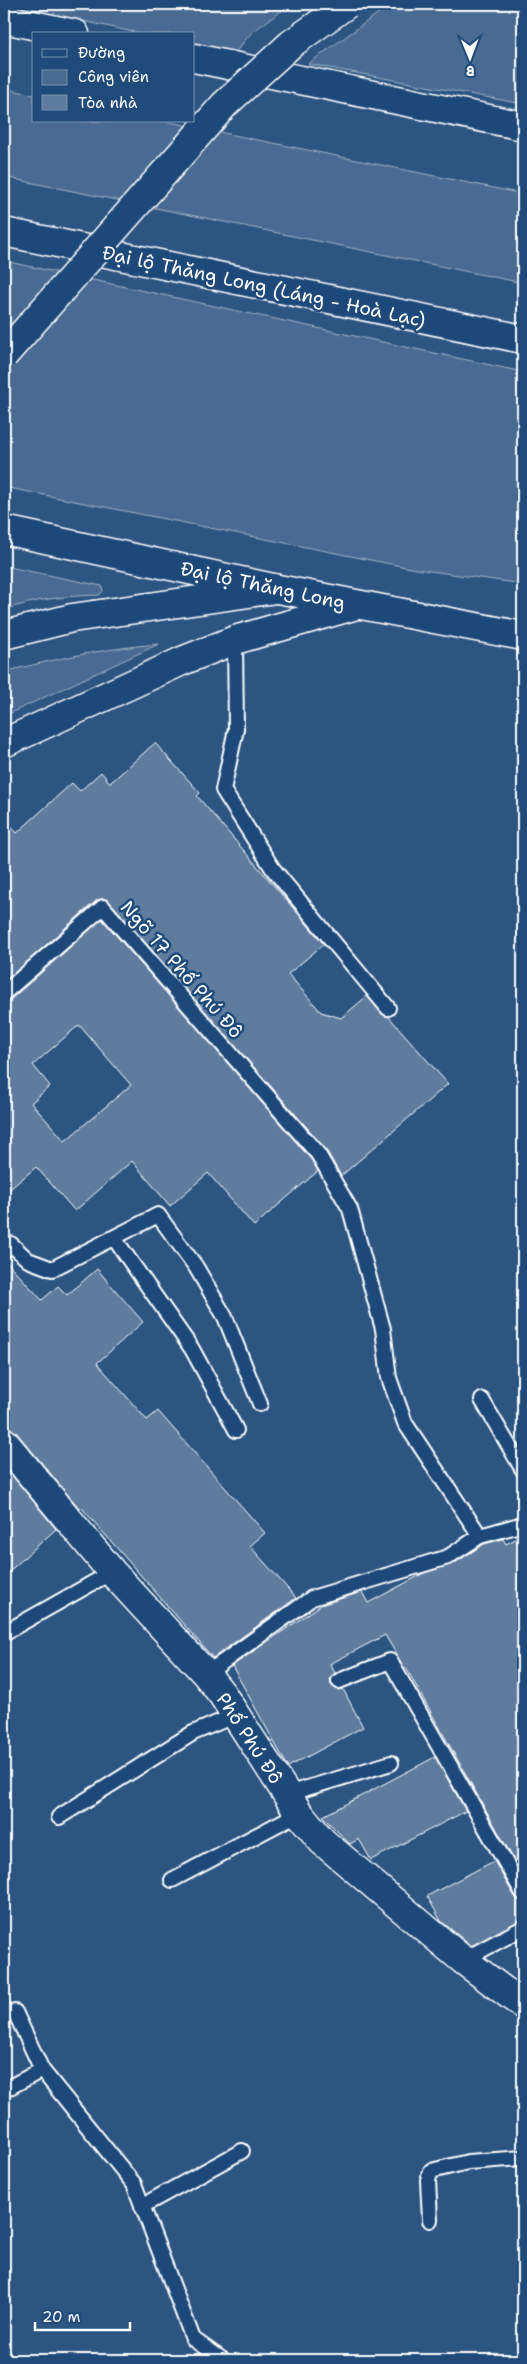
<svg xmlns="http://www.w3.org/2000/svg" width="527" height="2364" viewBox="0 0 527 2364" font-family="'Shantell Sans',sans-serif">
<rect width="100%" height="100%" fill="#2c5582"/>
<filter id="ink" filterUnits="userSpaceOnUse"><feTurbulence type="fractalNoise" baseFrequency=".02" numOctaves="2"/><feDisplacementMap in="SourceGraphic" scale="10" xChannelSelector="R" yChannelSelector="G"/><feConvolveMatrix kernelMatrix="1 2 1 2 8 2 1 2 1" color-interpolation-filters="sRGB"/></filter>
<g filter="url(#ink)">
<g fill="#486b92" stroke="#a4b5c8">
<path d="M 4,4 L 291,4 L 251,33 L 235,53 L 194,44 L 194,34 L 143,34 Z"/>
<path d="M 391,4 L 523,4 L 523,104 L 308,64 Z"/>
<path d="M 4,88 L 34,95 L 34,121 L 165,121 L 523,194 L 523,283 L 4,177 Z"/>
<path d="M 4,261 L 523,372 L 523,584 L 416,569 L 4,487 Z"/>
<path d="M 4,566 L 102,586 L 103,591 L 99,595 C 67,596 35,599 4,610 Z"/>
<path d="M 159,644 L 4,716 L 4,672 C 55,659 106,648 159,644 Z"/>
</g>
<g fill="#5e7c9f" stroke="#fff" fill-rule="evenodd">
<path d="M 155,743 L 200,793 L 197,796 L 324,944 L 288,974 L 321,1012 L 341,1018 L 367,996 L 382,1014 L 389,1017 L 448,1084 L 341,1176 L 325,1148 L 106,899 L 97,900 L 4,982 L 4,819 L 17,833 L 72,783 L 80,791 L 101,772 L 110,783 Z"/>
<path d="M 102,919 L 311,1159 L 318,1171 L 254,1226 L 208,1173 L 170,1206 L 132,1161 L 75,1211 L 36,1167 L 4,1194 L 4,1002 L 10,1000 ZM 79,1025 L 131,1085 L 65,1141 L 31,1103 L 50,1086 L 33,1065 Z"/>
<path d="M 4,1259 L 42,1300 L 58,1286 L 67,1295 L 97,1269 L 143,1322 L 97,1363 L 147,1420 L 158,1411 L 265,1533 L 250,1546 L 296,1598 L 213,1658 L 81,1507 L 80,1509 L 16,1432 L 4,1427 Z"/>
<path d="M 4,1466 L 56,1529 L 4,1576 Z"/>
<path d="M 523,1535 L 523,1876 L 406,1668 L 405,1669 L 385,1635 L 330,1664 L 335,1673 L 330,1679 L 331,1685 L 337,1690 L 343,1689 L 363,1727 L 288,1767 L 232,1666 L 321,1605 L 362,1592 L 368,1603 L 424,1573 L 453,1564 L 484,1544 L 503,1539 L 506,1544 Z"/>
<path d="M 435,1757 L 466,1811 L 371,1860 L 359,1839 L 350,1844 L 325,1819 L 323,1816 Z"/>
<path d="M 494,1861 L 515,1897 L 523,1902 L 523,1919 L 471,1946 L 441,1921 L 427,1896 Z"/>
</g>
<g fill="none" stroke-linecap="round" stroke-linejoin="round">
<g stroke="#fff" stroke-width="18">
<g id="service">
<path d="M 235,640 L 236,729 L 223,790 L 273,869 L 388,1008"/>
<path d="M 4,993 L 103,907 L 318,1154 L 350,1209 L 383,1329 L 389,1378 L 405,1423 L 480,1536"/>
<path d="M 114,1238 L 192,1349 L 236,1430"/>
<path d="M 4,1250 L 11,1244 L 28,1260 L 52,1269 L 158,1215 L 196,1267 L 225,1317 L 260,1404"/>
<path d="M 482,1400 L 523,1470"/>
<path d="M 4,1633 L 112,1572"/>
<path d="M 206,1674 L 312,1598 L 448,1557 L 480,1536 L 523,1524"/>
<path d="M 339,1681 L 390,1661 L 523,1893"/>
<path d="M 287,1794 L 391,1763"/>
<path d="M 59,1817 L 193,1733 L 236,1715"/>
<path d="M 172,1880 L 299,1813"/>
<path d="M 463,1960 L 523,1928"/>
<path d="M 15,2012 L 42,2070 L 134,2184 L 193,2339 L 223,2360"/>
<path d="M 4,2090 L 42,2070"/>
<path d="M 142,2206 L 242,2151"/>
<path d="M 430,2220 L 428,2180 L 431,2171 L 468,2162 L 523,2158"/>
</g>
</g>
<g stroke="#fff" stroke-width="31">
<path id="tertiary" d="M 4,1442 L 112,1572 L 206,1674 L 222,1694 L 299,1813 L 322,1841 L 463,1960 L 523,2005"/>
</g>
<g stroke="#fff" stroke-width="31">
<path id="secondary" d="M 4,635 L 72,618 L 276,589"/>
</g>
<g stroke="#fff" stroke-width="31">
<g id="primary">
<path d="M 4,530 L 278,589 L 523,636"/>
<path d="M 4,743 L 182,661 L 235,640 L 353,606"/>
</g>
</g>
<g stroke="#fff" stroke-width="31">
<g id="motorway">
<path d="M 4,19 L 75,34"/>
<path d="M 194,58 L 523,126"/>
<path d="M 4,232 L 523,339"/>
</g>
</g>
<use href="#service" stroke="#1f4a7a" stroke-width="14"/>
<use href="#tertiary" stroke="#1f4a7a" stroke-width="28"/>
<use href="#secondary" stroke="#1f4a7a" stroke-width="28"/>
<use href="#primary" stroke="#1f4a7a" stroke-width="28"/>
<use href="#motorway" stroke="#1f4a7a" stroke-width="28"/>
<g stroke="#fff" stroke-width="31" stroke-linecap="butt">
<path id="secondary-bridge" d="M 4,355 L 224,105 L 291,44 L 347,4"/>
</g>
<use href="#secondary-bridge" stroke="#1f4a7a" stroke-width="28"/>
</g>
</g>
<g text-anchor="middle" stroke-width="5" stroke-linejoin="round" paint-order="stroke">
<g font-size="19" fill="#fff" stroke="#1f4a7a">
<text transform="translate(264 286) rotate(12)" y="7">Đại lộ Thăng Long (Láng - Hoà Lạc)</text>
<text transform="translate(263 585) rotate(12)" y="7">Đại lộ Thăng Long</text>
<text transform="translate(182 969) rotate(49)" y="7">Ngõ 17 Phố Phú Đô</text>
<text transform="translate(250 1738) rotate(57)" y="7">Phố Phú Đô</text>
</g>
</g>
<rect width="527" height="2364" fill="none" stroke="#1f4a7a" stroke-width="20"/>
<rect x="10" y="10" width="507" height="2344" fill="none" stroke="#fff" stroke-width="2" filter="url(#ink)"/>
<rect x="32" y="32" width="162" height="90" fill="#1f4a7a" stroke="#7992af"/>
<rect x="42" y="49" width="25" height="8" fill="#1f4a7a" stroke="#7992af"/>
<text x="78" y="58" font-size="15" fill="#ffffff">Đường</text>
<rect x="42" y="70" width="25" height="15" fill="#486b92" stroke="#7992af"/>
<text x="78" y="82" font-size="15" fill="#ffffff">Công viên</text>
<rect x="42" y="95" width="25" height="15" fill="#5e7c9f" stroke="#7992af"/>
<text x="78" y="108" font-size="15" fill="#ffffff">Tòa nhà</text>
<g transform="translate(470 58) rotate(179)" stroke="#1f4a7a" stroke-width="4" paint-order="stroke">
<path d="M0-4L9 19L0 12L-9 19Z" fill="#ffffff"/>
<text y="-8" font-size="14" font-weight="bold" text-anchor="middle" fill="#ffffff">B</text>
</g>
<path d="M35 2322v8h95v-8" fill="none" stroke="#ffffff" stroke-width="2.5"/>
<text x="42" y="2322" font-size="15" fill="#ffffff" stroke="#1f4a7a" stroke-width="4" paint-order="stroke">20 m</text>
</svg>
